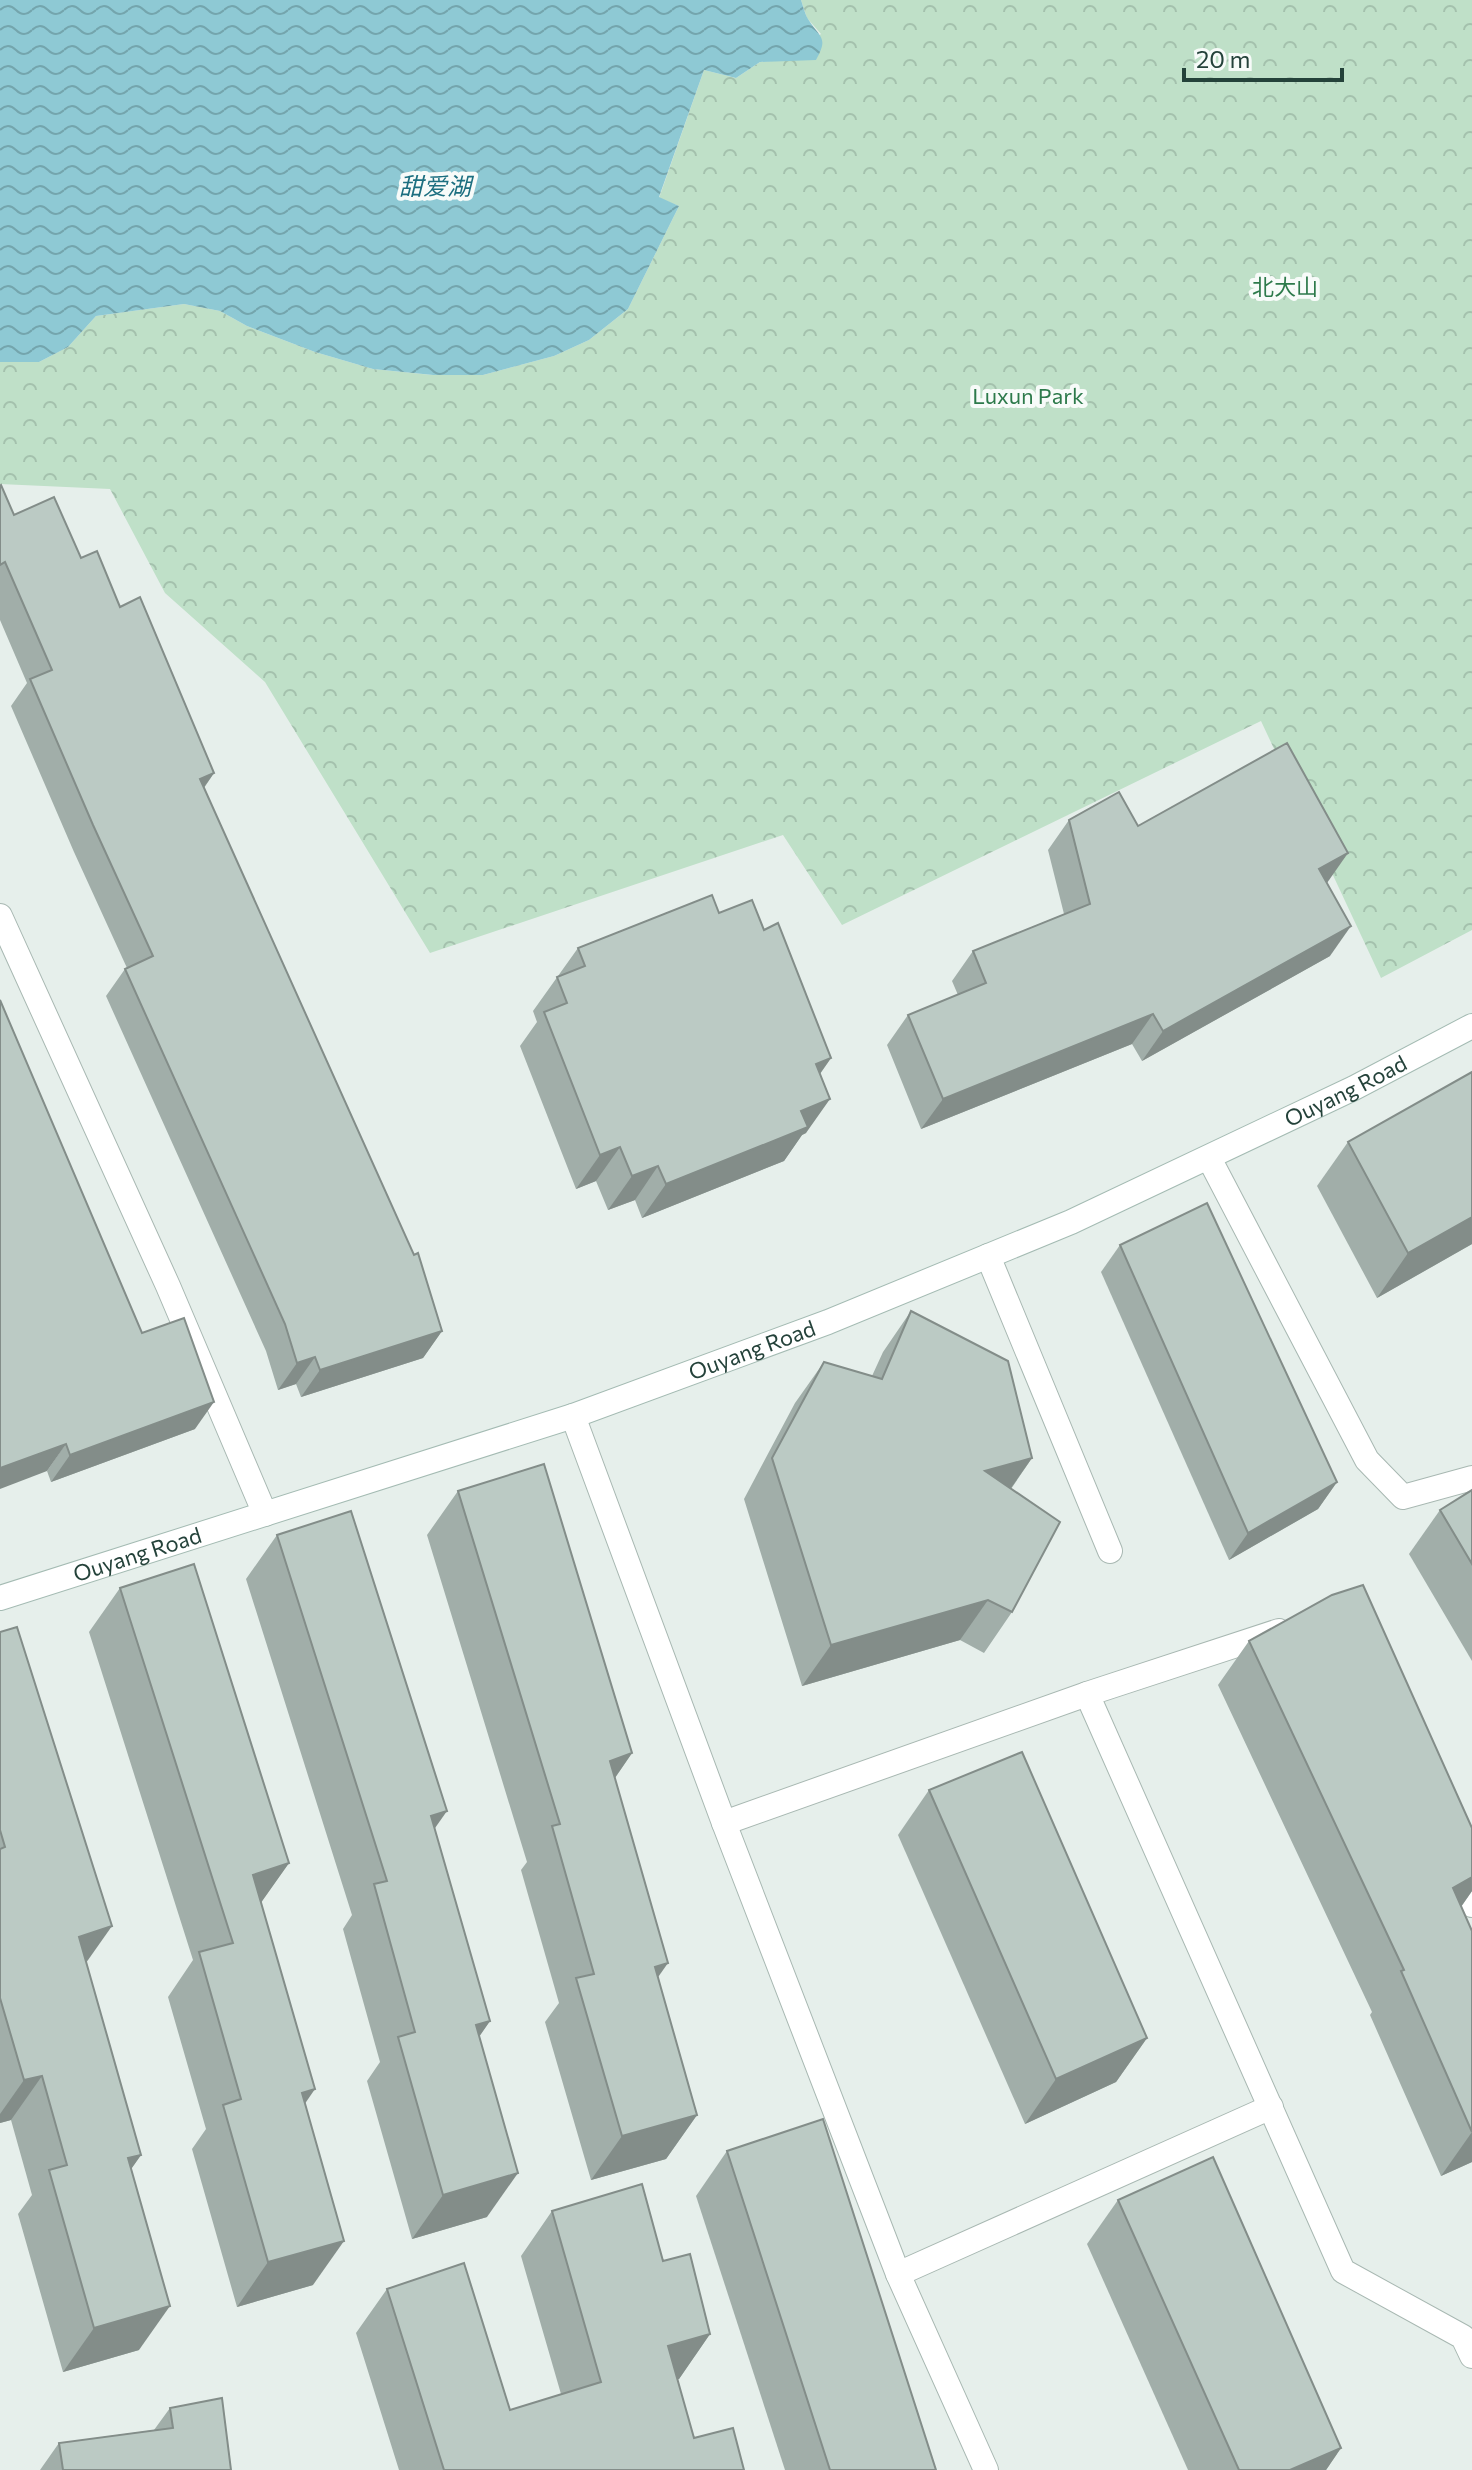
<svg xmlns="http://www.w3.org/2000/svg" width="1472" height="2470" viewBox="0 0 1472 2470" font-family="Commissioner,'Noto Sans SC',sans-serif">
<defs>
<pattern id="forest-crowns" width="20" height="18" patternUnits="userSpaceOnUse" patternTransform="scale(2)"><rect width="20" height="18" fill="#bfe0c8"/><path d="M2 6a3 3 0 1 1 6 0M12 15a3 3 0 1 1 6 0" fill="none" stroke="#a4c1ad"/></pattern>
<pattern id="water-waves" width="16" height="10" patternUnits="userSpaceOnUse" patternTransform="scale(2)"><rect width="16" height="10" fill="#8ec9d4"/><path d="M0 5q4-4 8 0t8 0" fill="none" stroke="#74a5ad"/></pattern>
</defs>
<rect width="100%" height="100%" fill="#e6efeb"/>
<path fill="url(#forest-crowns)" d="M 801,0 L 1472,0 L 1472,930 L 1381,978 L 1261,721 L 842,925 L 783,835 L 430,953 L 265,682 L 165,593 L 110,489 L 0,484 L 0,362 L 39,362 L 68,347 L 96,316 L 184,304 L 220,311 L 247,326 L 315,352 L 373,369 L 432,375 L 483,375 L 554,356 L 589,340 L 628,309 L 679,206 L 659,198 L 704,70 L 736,78 L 760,62 L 785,60 L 821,34 L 807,18 Z"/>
<path fill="url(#water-waves)" d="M 0,0 L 801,0 C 803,6 805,14 808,19 C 820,38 829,37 816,60 L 760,62 L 736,78 L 704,70 L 659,197 L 679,206 L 628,309 L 589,340 L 554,356 L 483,375 L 433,375 L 373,369 L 315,352 L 247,326 L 220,311 L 184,304 L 96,316 L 68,347 L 39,362 L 0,362 Z"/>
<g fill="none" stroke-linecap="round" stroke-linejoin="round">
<g stroke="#a8b8b2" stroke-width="26">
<g id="lane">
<path d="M 0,916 L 168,1286 L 265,1514"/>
<path d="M 1209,1158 L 1367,1460 L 1403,1497 L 1472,1478"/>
<path d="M 988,1256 L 1110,1551"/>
<path d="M 573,1416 L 724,1823 L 898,2274 L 986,2470"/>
<path d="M 1279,1631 L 1087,1694 L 1343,2271 L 1463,2337 L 1472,2356"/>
<path d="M 724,1823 L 1087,1694"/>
<path d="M 1455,1867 L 1472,1905"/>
<path d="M 898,2274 L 1271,2107"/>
</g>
</g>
<g stroke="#a4bbb3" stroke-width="26">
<g id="secondary">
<path id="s1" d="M 0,1598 L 573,1416 L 828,1322 L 1071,1222 L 1354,1088 L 1472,1026"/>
</g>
</g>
<use href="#lane" stroke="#fff" stroke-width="24"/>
<use href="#secondary" stroke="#fff" stroke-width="24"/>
</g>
<g fill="#a1aea9">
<path d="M 0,486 L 14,515 L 81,558 L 120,607 L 214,773 L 204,788 L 442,1331 L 423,1358 L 301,1397 L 296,1384 L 278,1390 L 266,1351 L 106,996 L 125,969 L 127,968 L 74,852 L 11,706 L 27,683 L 0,620 Z"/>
<path d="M 1069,820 L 1138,826 L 1327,884 L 1330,956 L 1142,1061 L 1132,1044 L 921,1129 L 887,1045 L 908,1015 L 958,995 L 952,981 L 973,951 L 1064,914 L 1048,850 Z"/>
<path d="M 719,913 L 764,930 L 831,1058 L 820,1074 L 806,1133 L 802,1135 L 784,1161 L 642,1218 L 635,1200 L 608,1210 L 596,1181 L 576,1189 L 520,1046 L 537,1022 L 533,1011 L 578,948 Z"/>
<path d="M 1472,1072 L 1472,1244 L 1377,1298 L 1317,1186 L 1348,1142 Z"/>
<path d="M 1120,1245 L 1337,1482 L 1318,1509 L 1229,1560 L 1101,1272 Z"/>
<path d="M 911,1311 L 1032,1458 L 1011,1489 L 1012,1612 L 984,1653 L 960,1640 L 802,1686 L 744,1499 L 795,1403 L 824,1362 L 872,1376 L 883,1352 Z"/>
<path d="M 142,1333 L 195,1429 L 51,1482 L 47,1471 Z"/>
<path d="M 1472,1490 L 1472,1661 L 1409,1554 L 1440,1510 Z"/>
<path d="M 458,1491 L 632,1753 L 615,1778 L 658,1978 L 697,2115 L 666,2159 L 591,2180 L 545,2022 L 559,2003 L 521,1870 L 527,1862 L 427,1535 Z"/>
<path d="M 277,1535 L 434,1828 L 490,2021 L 479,2036 L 487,2217 L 412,2239 L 367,2081 L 380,2062 L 343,1929 L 352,1915 L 246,1579 Z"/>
<path d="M 120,1588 L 289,1863 L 261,1902 L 305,2104 L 313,2285 L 237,2307 L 192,2149 L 206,2129 L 168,1997 L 193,1960 L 89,1632 Z"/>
<path d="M 0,1632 L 86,1963 L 141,2155 L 131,2169 L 139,2350 L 63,2372 L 18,2214 L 32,2195 L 11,2120 L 0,2123 Z"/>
<path d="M 1249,1641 L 1472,1828 L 1472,1891 L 1461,1907 L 1472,1931 L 1472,2162 L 1441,2176 L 1370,2015 L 1372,2012 L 1218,1685 Z"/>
<path d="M 929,1790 L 1147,2038 L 1116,2082 L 1025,2124 L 898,1835 Z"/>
<path d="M 727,2151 L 936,2470 L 785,2470 L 696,2196 Z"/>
<path d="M 1118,2200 L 1341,2448 L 1326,2470 L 1188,2470 L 1087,2244 Z"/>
<path d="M 552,2211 L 663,2261 L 710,2334 L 679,2379 L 677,2379 L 694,2438 L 744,2470 L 399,2470 L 356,2333 L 387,2289 L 510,2410 L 561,2394 L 521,2256 Z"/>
<path d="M 170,2408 L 231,2470 L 40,2470 L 59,2443 L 154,2430 Z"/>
</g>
<g fill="#838d89">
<path d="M 214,773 L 195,800 L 200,779 Z"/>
<path d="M 1348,853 L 1327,883 L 1319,869 Z"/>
<path d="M 1351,926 L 1330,956 L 1142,1061 L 1163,1031 Z"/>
<path d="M 1153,1014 L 1132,1044 L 921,1129 L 943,1099 Z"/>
<path d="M 831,1058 L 807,1092 L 816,1064 Z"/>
<path d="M 830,1099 L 806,1133 L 802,1135 L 784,1161 L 642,1218 L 666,1184 L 801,1111 Z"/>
<path d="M 620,1147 L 596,1181 L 576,1189 L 600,1155 Z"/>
<path d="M 658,1166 L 635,1200 L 608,1210 L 632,1176 Z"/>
<path d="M 1472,1217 L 1472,1244 L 1377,1298 L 1408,1253 Z"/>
<path d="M 442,1331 L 423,1358 L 301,1397 L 320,1370 Z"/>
<path d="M 315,1357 L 296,1384 L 278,1390 L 297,1363 Z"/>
<path d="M 214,1402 L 195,1429 L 51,1482 L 70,1455 Z"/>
<path d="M 66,1444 L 47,1471 L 0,1489 L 0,1468 Z"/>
<path d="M 1032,1458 L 1004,1498 L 985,1471 Z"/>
<path d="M 1337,1482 L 1318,1509 L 1229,1560 L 1248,1533 Z"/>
<path d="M 988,1600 L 960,1640 L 802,1686 L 831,1645 Z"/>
<path d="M 632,1753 L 601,1798 L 610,1761 Z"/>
<path d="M 447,1811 L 416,1855 L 431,1816 Z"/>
<path d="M 289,1863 L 258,1907 L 253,1875 Z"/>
<path d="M 1472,1877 L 1472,1891 L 1458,1911 L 1453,1888 Z"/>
<path d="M 112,1926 L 81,1970 L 79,1937 Z"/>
<path d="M 668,1963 L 637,2007 L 655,1967 Z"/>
<path d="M 490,2021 L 459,2066 L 476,2025 Z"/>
<path d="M 1147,2038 L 1116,2082 L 1025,2124 L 1056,2079 Z"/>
<path d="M 42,2076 L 11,2120 L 0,2123 L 0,2114 L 24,2080 Z"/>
<path d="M 315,2089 L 284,2134 L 302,2093 Z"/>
<path d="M 697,2115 L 666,2159 L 591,2180 L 622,2136 Z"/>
<path d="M 1472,2132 L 1472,2162 L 1441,2176 Z"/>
<path d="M 141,2155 L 110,2199 L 128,2158 Z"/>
<path d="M 518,2173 L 487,2217 L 412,2239 L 443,2195 Z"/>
<path d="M 344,2241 L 313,2285 L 237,2307 L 268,2262 Z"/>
<path d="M 170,2306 L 139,2350 L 63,2372 L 94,2328 Z"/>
<path d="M 710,2334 L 679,2379 L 637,2391 L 668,2346 Z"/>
<path d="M 1341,2448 L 1326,2470 L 1290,2470 Z"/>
</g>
<g fill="#bbcac4" stroke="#838d89" stroke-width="2">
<path d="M 1,485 L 14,515 L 54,497 L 81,558 L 97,551 L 120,607 L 140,597 L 214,773 L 200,779 L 414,1255 L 418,1253 L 442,1331 L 320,1370 L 315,1357 L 297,1363 L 285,1324 L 125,969 L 153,956 L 93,825 L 30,679 L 52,670 L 5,562 L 0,565 L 0,486 Z"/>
<path d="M 1287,743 L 1348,853 L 1319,869 L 1351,926 L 1163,1031 L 1153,1014 L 943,1099 L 908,1015 L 986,983 L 973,951 L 1090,904 L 1069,820 L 1119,792 L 1138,826 Z"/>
<path d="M 712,895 L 719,913 L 752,900 L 764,930 L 778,923 L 831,1058 L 816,1064 L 830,1099 L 801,1111 L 808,1127 L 666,1184 L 658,1166 L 632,1176 L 620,1147 L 600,1155 L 544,1012 L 567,1003 L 557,977 L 585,966 L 578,948 Z"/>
<path d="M 0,1000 L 142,1333 L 184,1318 L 214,1402 L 70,1455 L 66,1444 L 0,1468 Z"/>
<path d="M 1472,1072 L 1472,1217 L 1408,1253 L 1348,1142 Z"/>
<path d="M 1207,1203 L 1337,1482 L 1248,1533 L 1120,1245 Z"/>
<path d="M 911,1311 L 1008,1361 L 1032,1458 L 985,1471 L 1060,1522 L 1012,1612 L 988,1600 L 831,1645 L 772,1458 L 824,1362 L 882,1379 Z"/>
<path d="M 544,1464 L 632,1753 L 610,1761 L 668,1963 L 655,1967 L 697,2115 L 622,2136 L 576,1978 L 594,1974 L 552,1826 L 560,1824 L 458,1491 Z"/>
<path d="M 1472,1490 L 1472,1564 L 1440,1510 Z"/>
<path d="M 351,1511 L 447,1811 L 431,1816 L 490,2021 L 476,2025 L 518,2173 L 443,2195 L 398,2037 L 415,2032 L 374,1884 L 387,1881 L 277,1535 Z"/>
<path d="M 194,1564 L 289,1863 L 253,1875 L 315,2089 L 302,2093 L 344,2241 L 268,2262 L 223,2105 L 241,2099 L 199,1952 L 233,1943 L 120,1588 Z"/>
<path d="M 1363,1585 L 1472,1828 L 1472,1877 L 1453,1888 L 1472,1931 L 1472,2132 L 1401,1971 L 1404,1970 L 1249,1641 L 1332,1595 Z"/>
<path d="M 17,1627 L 112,1926 L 79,1937 L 141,2155 L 128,2158 L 170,2306 L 94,2328 L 49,2170 L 67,2165 L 42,2076 L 24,2080 L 0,1998 L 0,1849 L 5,1847 L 0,1830 L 0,1632 Z"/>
<path d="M 1022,1752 L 1147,2038 L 1056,2079 L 929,1790 Z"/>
<path d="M 823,2119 L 936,2470 L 830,2470 L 727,2151 Z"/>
<path d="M 1213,2157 L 1341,2448 L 1290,2470 L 1239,2470 L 1118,2200 Z"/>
<path d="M 642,2184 L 663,2261 L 690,2254 L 710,2334 L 668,2346 L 694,2438 L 733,2428 L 744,2470 L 444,2470 L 387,2289 L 464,2263 L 510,2410 L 601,2382 L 552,2211 Z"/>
<path d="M 222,2398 L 231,2470 L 63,2470 L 59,2443 L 173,2428 L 170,2408 Z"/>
</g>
<g text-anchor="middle" stroke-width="8" stroke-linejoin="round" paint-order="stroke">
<g font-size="22" fill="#2d7a4b" stroke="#f7fbf9">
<text x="1285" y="295">北大山</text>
<text x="1028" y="404">Luxun Park</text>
</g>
<g font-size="22" fill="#24423a" stroke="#f7fbf9">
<text dy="8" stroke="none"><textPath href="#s1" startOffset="1440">Ouyang Road</textPath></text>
<text dy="8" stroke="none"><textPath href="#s1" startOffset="792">Ouyang Road</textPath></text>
<text dy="8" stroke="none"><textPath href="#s1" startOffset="144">Ouyang Road</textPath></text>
</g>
<g font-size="24" font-style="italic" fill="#1c6f80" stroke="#f7fbf9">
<text x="435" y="195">甜爱湖</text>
</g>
</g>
<path d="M1184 68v12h158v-12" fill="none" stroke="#24423a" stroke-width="4"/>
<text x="1196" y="68" font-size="24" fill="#24423a" stroke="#f7fbf9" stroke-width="6" paint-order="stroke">20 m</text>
</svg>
